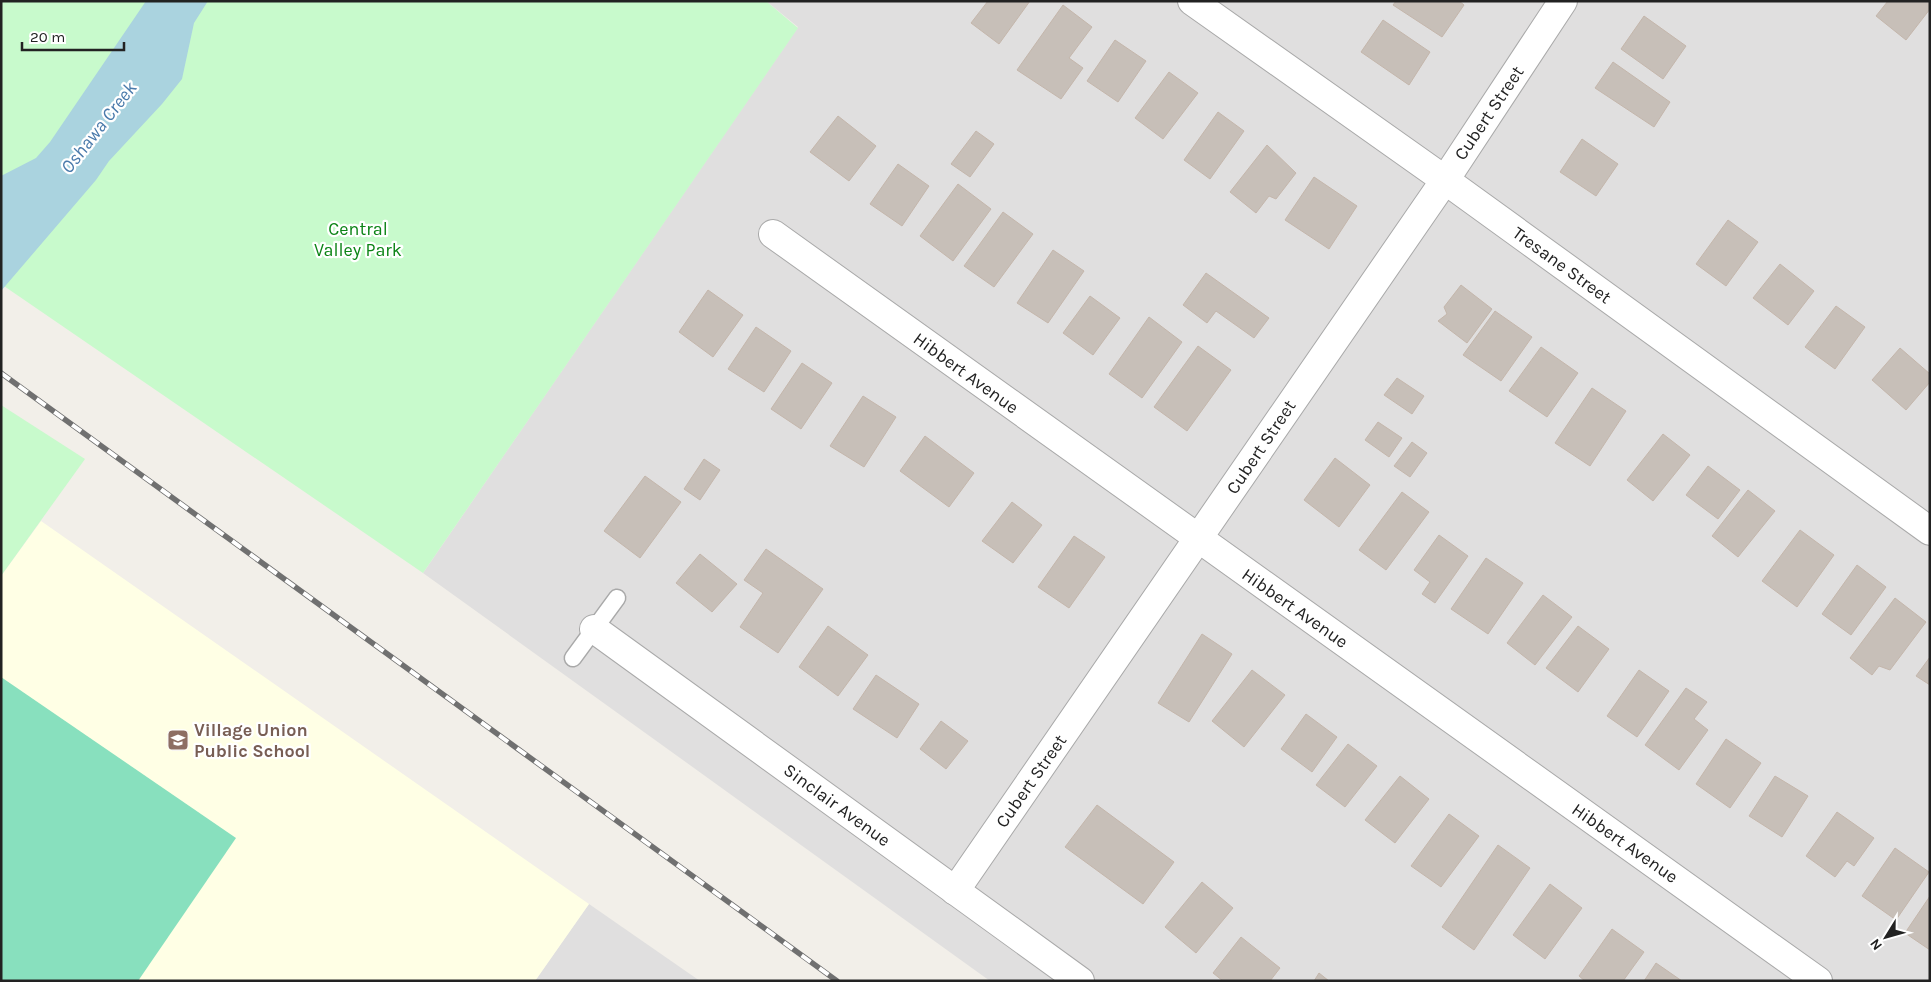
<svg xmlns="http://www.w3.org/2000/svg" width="1931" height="982" viewBox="0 0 1931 982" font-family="Karla,sans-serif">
<rect width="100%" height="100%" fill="#f2efe9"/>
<g fill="#e0dfdf">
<path d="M 766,1 L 1930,1 L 1930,981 L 990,981 L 423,573 L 798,27 Z"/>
<path d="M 589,904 L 700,981 L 535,981 Z"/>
</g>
<path fill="#ffffe5" d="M 41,521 L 589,904 L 535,981 L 1,981 L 1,576 Z"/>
<g fill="#c8facc">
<path d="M 1,1 L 766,1 L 798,28 L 423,573 L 1,284 Z"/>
<path d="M 1,405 L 85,459 L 1,576 Z"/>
</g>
<path fill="#88e0be" d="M 1,677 L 236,838 L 138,981 L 1,981 Z"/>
<path fill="#aad3df" d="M 146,1 L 208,1 L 194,23 L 182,79 L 162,104 L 109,161 L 96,180 L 1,291 L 1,176 L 36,158 L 50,142 Z"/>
<g fill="#c7bfb8" stroke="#c4b6ab">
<path d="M 988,1 L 1030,1 L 999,44 L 971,23 Z"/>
<path d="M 1396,1 L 1459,1 L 1464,5 L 1442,37 L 1393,5 Z"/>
<path d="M 1888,1 L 1930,1 L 1930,9 L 1906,40 L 1876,16 Z"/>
<path d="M 1063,5 L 1092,27 L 1069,58 L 1083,68 L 1061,99 L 1017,70 Z"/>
<path d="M 1644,16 L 1686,46 L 1663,79 L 1621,49 Z"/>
<path d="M 1383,20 L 1430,52 L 1409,85 L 1361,52 Z"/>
<path d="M 1115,40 L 1146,61 L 1118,102 L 1087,81 Z"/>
<path d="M 1613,62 L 1670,102 L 1654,127 L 1595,88 Z"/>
<path d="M 1169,72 L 1198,93 L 1163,139 L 1135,118 Z"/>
<path d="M 1218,112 L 1244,131 L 1210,179 L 1184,160 Z"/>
<path d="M 838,116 L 876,146 L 849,181 L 810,152 Z"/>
<path d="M 976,131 L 994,144 L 970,177 L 951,164 Z"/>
<path d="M 1582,139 L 1618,164 L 1596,196 L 1560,172 Z"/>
<path d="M 1267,145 L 1296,173 L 1276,199 L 1269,196 L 1256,213 L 1230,192 Z"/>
<path d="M 898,164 L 929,186 L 902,226 L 870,204 Z"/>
<path d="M 1314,177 L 1357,206 L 1329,249 L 1285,220 Z"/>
<path d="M 958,184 L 991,209 L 953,261 L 920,236 Z"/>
<path d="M 1003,212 L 1033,234 L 994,287 L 964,266 Z"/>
<path d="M 1728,220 L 1758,242 L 1726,286 L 1696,264 Z"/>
<path d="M 1053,250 L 1084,271 L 1048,323 L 1017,303 Z"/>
<path d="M 1780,264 L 1814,291 L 1788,325 L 1753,298 Z"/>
<path d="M 1206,273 L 1269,318 L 1254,338 L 1216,311 L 1207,323 L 1183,305 Z"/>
<path d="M 1461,285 L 1492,309 L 1467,343 L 1438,321 L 1447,314 L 1444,307 Z"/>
<path d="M 708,290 L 743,315 L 713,357 L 679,332 Z"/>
<path d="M 1090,296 L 1120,318 L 1093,355 L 1063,333 Z"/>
<path d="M 1836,306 L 1865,327 L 1835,369 L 1805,347 Z"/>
<path d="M 1495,311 L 1532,337 L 1501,381 L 1463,355 Z"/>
<path d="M 1149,317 L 1182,342 L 1142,398 L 1109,374 Z"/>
<path d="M 756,327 L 791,351 L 764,392 L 728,369 Z"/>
<path d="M 1198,346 L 1231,370 L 1187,431 L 1154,407 Z"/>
<path d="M 1541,347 L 1578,373 L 1547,417 L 1509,391 Z"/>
<path d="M 1900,348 L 1930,374 L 1930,382 L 1906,410 L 1872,380 Z"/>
<path d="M 802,363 L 832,383 L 801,429 L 771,409 Z"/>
<path d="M 1397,378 L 1424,396 L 1412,414 L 1384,395 Z"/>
<path d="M 1592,388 L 1626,411 L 1590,466 L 1555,443 Z"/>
<path d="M 863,396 L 896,417 L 864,467 L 830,446 Z"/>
<path d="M 1378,422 L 1402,438 L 1389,457 L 1365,440 Z"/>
<path d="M 1663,434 L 1690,455 L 1653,501 L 1627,480 Z"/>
<path d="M 925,436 L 974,473 L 949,507 L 900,471 Z"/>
<path d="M 1412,442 L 1427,453 L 1410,477 L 1394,466 Z"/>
<path d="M 1335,458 L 1370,485 L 1339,527 L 1304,500 Z"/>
<path d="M 704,459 L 720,470 L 700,500 L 684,489 Z"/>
<path d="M 1708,466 L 1740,490 L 1718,519 L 1686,495 Z"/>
<path d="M 645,476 L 681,502 L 640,558 L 604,531 Z"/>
<path d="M 1748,490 L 1775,511 L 1738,557 L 1712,536 Z"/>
<path d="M 1402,492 L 1429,512 L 1386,570 L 1359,550 Z"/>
<path d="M 1012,502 L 1042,525 L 1013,563 L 982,541 Z"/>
<path d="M 1800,530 L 1834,555 L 1797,607 L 1762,581 Z"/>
<path d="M 1439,535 L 1468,556 L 1435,603 L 1422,594 L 1430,582 L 1414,570 Z"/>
<path d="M 1074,536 L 1105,557 L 1069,608 L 1038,587 Z"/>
<path d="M 766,549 L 823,589 L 778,653 L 740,627 L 763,593 L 744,580 Z"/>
<path d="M 700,554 L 737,584 L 712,612 L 676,583 Z"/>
<path d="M 1486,558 L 1523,583 L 1488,634 L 1451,609 Z"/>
<path d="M 1857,565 L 1886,587 L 1851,635 L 1822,614 Z"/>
<path d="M 1543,595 L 1572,617 L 1535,665 L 1507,643 Z"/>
<path d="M 1895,598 L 1926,622 L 1890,670 L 1879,666 L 1872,675 L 1850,658 Z"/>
<path d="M 828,626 L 868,655 L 838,696 L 799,667 Z"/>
<path d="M 1578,626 L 1609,649 L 1578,692 L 1546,668 Z"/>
<path d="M 1202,634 L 1232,654 L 1189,722 L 1158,703 Z"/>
<path d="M 1930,657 L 1930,685 L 1916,676 Z"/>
<path d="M 1252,670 L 1285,695 L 1244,747 L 1212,721 Z"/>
<path d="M 1639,670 L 1669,691 L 1637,737 L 1607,716 Z"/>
<path d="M 876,675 L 919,704 L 897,738 L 853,709 Z"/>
<path d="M 1686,688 L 1707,702 L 1694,719 L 1708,730 L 1679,770 L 1645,745 Z"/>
<path d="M 1306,714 L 1337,737 L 1312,772 L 1281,749 Z"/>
<path d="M 941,721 L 968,741 L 946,769 L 920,749 Z"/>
<path d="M 1726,739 L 1761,763 L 1730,808 L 1696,784 Z"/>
<path d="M 1348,744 L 1377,766 L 1345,807 L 1316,785 Z"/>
<path d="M 1400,776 L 1429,799 L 1395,843 L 1365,820 Z"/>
<path d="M 1775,776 L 1808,796 L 1782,837 L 1749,816 Z"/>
<path d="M 1097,805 L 1174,862 L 1143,904 L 1065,847 Z"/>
<path d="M 1837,812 L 1874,838 L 1854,866 L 1847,861 L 1835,877 L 1806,856 Z"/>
<path d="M 1449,814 L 1479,836 L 1441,887 L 1411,866 Z"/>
<path d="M 1498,845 L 1530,868 L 1474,950 L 1442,927 Z"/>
<path d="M 1895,848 L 1929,872 L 1896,920 L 1862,896 Z"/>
<path d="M 1202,882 L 1233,908 L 1196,953 L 1165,927 Z"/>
<path d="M 1550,884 L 1582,908 L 1545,959 L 1513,935 Z"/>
<path d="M 1930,896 L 1930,950 L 1905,933 Z"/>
<path d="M 1612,929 L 1644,952 L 1623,981 L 1585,981 L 1579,976 Z"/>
<path d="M 1241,937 L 1280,968 L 1270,981 L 1223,981 L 1213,973 Z"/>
<path d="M 1656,963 L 1682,981 L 1644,981 Z"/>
<path d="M 1319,973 L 1329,981 L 1314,981 Z"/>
</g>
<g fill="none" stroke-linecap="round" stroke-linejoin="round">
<g stroke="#a9a9a9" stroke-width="19">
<path id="lane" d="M 573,658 L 617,598"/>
</g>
<g stroke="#a9a9a9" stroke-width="30">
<g id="street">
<path d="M 1192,1 L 1445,180 L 1930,531"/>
<path d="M 773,234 L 1818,981"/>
<path d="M 594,629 L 1080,981"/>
<path d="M 955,891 L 1445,180 L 1563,1"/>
</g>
</g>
<use href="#lane" stroke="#fff" stroke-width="16"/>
<use href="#street" stroke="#fff" stroke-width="28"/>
<g stroke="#707070" stroke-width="5.5">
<path id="rail" d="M 1,373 L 837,981"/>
</g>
<use href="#rail" stroke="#fff" stroke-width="4" stroke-dasharray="11" stroke-linecap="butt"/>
</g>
<defs>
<g id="school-square" transform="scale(1.125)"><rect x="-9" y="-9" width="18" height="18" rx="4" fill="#8d6e63" stroke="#fff"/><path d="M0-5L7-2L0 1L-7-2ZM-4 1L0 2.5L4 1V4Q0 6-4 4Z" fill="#fff"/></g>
</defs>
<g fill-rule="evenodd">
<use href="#school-square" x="178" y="740"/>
</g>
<g text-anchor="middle" stroke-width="4.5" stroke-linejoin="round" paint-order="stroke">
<g font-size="18" fill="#222" stroke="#fff">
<text transform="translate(1489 113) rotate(-56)" y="6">Cubert Street</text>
<text transform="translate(1562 265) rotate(36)" y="6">Tresane Street</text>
<text transform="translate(966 373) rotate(36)" y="6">Hibbert Avenue</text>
<text transform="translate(1261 447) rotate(-56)" y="6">Cubert Street</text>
<text transform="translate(1295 608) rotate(35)" y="6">Hibbert Avenue</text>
<text transform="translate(1031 781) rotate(-55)" y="6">Cubert Street</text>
<text transform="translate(837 805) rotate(36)" y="6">Sinclair Avenue</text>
<text transform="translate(1625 843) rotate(35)" y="6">Hibbert Avenue</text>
</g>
<g font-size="18" fill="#0c8416" stroke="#fff">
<text x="358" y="235">Central<tspan x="358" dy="21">Valley Park</tspan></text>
</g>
<g font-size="18" font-weight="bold" fill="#785e54" stroke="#fff" text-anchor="start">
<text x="194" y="736">Village Union<tspan x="194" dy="21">Public School</tspan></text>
</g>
<g font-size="19" font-style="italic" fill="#4a7aab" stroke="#fff">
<text transform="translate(98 127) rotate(-52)" y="7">Oshawa Creek</text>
</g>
</g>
<rect width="1931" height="982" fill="none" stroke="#222222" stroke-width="5"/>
<g transform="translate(1886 937) rotate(233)" stroke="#ffffff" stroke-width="4" paint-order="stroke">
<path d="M0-4L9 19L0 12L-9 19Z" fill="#222222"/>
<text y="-8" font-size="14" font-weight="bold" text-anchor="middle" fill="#222222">N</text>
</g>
<path d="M22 42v8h102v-8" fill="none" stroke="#222222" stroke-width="2.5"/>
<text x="30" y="42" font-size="15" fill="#222222" stroke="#ffffff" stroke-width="4" paint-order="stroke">20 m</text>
</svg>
